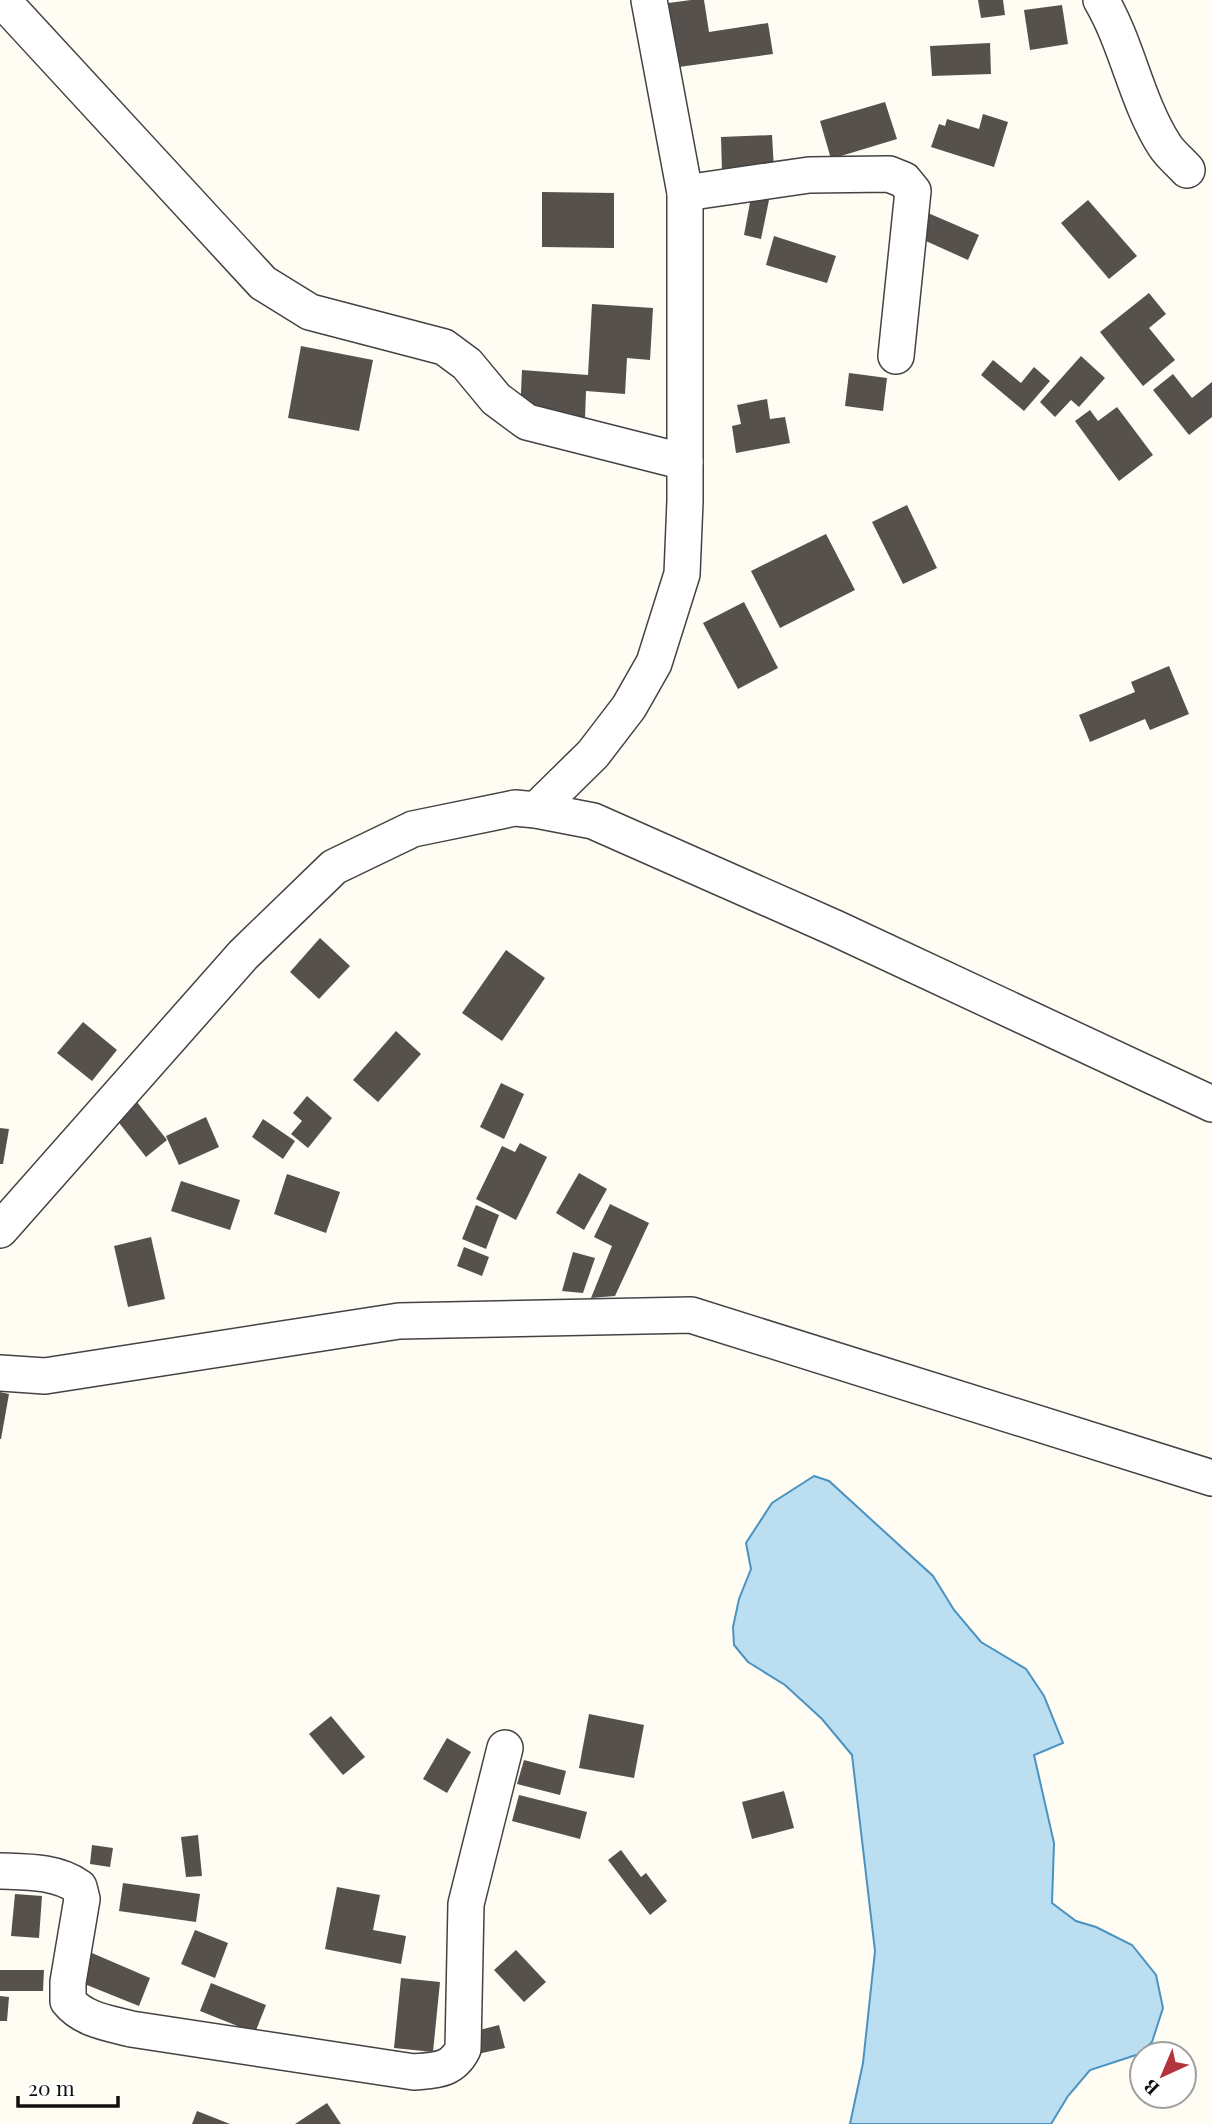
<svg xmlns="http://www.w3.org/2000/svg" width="1212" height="2124" viewBox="0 0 1212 2124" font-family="'Playfair Display',serif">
<rect width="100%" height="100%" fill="#fefcf3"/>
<path fill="#bcdef1" stroke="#4a93c1" stroke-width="2" d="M 814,1476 L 829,1481 L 933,1576 L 954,1610 L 981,1642 L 1026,1669 L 1044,1696 L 1063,1743 L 1034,1755 L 1054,1843 L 1052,1903 L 1076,1921 L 1096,1927 L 1132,1945 L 1156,1975 L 1163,2008 L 1152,2042 L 1139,2054 L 1090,2070 L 1068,2096 L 1051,2124 L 850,2124 L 863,2063 L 875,1951 L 852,1755 L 822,1719 L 785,1685 L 748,1662 L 734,1645 L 733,1627 L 739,1599 L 751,1569 L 746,1543 L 772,1503 Z"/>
<g fill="#57514d">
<path d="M 691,0 L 704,0 L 709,32 L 768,23 L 773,54 L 679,67 L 668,3 Z"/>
<path d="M 978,0 L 1003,0 L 1005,15 L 981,18 Z"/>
<path d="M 1062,5 L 1068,44 L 1030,50 L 1024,10 Z"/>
<path d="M 990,43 L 991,74 L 932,76 L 930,46 Z"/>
<path d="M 885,102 L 897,139 L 831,159 L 820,121 Z"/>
<path d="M 983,114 L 1008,122 L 994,167 L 931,147 L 939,124 L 945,126 L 947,119 L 979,129 Z"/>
<path d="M 772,135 L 774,169 L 722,172 L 721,137 Z"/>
<path d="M 542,192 L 614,193 L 614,248 L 542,247 Z"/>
<path d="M 751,197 L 769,200 L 761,239 L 744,235 Z"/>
<path d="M 1088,200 L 1137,256 L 1109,279 L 1061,223 Z"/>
<path d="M 928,213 L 979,235 L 968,260 L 917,237 Z"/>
<path d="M 774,236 L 836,256 L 827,283 L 766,265 Z"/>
<path d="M 1149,293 L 1166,314 L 1149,328 L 1175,360 L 1143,386 L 1100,332 Z"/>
<path d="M 592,304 L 653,308 L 650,360 L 627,358 L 625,394 L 586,391 L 585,419 L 520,414 L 522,370 L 588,375 Z"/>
<path d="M 301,346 L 373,360 L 359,431 L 288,418 Z"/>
<path d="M 1081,356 L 1105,378 L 1079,407 L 1071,400 L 1055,417 L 1040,402 Z"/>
<path d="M 993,360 L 1021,383 L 1034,367 L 1050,381 L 1024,411 L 981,375 Z"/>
<path d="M 849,373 L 887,378 L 883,411 L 845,406 Z"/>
<path d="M 1173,374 L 1192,398 L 1212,382 L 1212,417 L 1189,435 L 1153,390 Z"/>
<path d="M 767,399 L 770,419 L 785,417 L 790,443 L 736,453 L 732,426 L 741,424 L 737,405 Z"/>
<path d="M 1117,407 L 1153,455 L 1119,481 L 1075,421 L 1090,410 L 1098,421 Z"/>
<path d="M 907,505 L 937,568 L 903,584 L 872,522 Z"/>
<path d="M 826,534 L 855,590 L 780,628 L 751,571 Z"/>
<path d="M 744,602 L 778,668 L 738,689 L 703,623 Z"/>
<path d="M 1169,666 L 1189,714 L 1150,730 L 1145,719 L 1090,742 L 1079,715 L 1135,692 L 1131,682 Z"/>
<path d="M 320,938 L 350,966 L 319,999 L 290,972 Z"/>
<path d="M 506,950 L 545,978 L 502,1041 L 462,1013 Z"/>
<path d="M 83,1022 L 117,1050 L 92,1081 L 57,1053 Z"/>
<path d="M 396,1031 L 421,1054 L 378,1102 L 353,1080 Z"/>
<path d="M 501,1083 L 524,1094 L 504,1139 L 480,1127 Z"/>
<path d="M 307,1096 L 332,1118 L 308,1148 L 291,1134 L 302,1121 L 293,1113 Z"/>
<path d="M 137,1102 L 167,1140 L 146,1157 L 116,1119 Z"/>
<path d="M 206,1117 L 219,1147 L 179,1165 L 166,1136 Z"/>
<path d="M 263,1119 L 295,1141 L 283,1159 L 252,1137 Z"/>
<path d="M 0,1128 L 9,1129 L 3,1164 L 0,1164 Z"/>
<path d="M 520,1143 L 547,1157 L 516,1220 L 476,1199 L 502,1146 L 515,1152 Z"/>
<path d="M 579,1173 L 607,1189 L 584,1230 L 556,1213 Z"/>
<path d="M 287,1174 L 340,1192 L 326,1233 L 274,1214 Z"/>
<path d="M 181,1181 L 240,1200 L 230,1230 L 171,1211 Z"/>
<path d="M 610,1204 L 649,1223 L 615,1296 L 591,1298 L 612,1246 L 594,1237 Z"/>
<path d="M 476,1205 L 499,1215 L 486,1249 L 462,1239 Z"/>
<path d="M 151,1237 L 165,1299 L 128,1307 L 114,1246 Z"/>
<path d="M 464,1247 L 489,1257 L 482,1276 L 457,1266 Z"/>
<path d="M 573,1252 L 595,1258 L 583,1293 L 562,1291 Z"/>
<path d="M 0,1392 L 9,1394 L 1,1439 L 0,1439 Z"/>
<path d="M 589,1714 L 644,1725 L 634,1778 L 579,1768 Z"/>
<path d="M 331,1716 L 365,1757 L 343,1775 L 309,1734 Z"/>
<path d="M 447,1738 L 471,1752 L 447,1793 L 423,1779 Z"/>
<path d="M 524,1760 L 566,1771 L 560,1795 L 517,1784 Z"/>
<path d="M 784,1791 L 794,1828 L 752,1839 L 742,1802 Z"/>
<path d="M 519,1795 L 587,1812 L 580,1839 L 512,1821 Z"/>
<path d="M 198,1835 L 202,1876 L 186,1877 L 181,1837 Z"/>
<path d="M 92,1845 L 113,1848 L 110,1867 L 90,1864 Z"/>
<path d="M 621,1850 L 641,1877 L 646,1873 L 667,1901 L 650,1915 L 608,1860 Z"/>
<path d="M 123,1883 L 200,1894 L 196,1922 L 119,1911 Z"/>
<path d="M 337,1887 L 380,1895 L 373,1930 L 406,1936 L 401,1964 L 325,1949 Z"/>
<path d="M 15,1894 L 42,1896 L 39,1938 L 11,1936 Z"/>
<path d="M 195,1930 L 228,1943 L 215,1978 L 181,1964 Z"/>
<path d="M 85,1950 L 150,1978 L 139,2006 L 72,1979 Z"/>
<path d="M 516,1950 L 546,1982 L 524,2002 L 494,1970 Z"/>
<path d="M 0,1970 L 44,1970 L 43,1991 L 0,1991 Z"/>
<path d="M 401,1978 L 440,1982 L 433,2052 L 394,2048 Z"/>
<path d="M 211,1983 L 266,2005 L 255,2033 L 200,2011 Z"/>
<path d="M 0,1996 L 9,1997 L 7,2021 L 0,2021 Z"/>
<path d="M 499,2025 L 505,2048 L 473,2055 L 468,2033 Z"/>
<path d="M 327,2103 L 341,2124 L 295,2124 Z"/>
<path d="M 197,2111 L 230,2124 L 192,2124 Z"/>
</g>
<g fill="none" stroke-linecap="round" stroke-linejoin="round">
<g stroke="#434343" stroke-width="38">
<g id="minor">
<path d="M 2,0 L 263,283 L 310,312 L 444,347 L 467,364 L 496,399 L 527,422 L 685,462"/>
<path d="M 1101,0 C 1128,46 1136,101 1165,146 C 1171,155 1180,162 1187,170"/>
<path d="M 685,193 L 809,175 L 889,174 L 904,180 L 913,191 L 896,356"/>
<path d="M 536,810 L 593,754 L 629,707 L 654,663 L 682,574 L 685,501 L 685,193 L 649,0"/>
<path d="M 0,1230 L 243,955 L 334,867 L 413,829 L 515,808 L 536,810 L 593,821 L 835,928 L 1212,1104"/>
<path d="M 0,1373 L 45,1376 L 399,1321 L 691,1315 L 1212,1478"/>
<path d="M 0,1871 C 28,1872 56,1871 79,1887 L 82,1899 L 68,1982 L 68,2001 C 83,2020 109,2023 131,2029 L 414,2072 C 436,2070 452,2071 463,2049 L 466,1904 L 505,1748"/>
</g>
</g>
<use href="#minor" stroke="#fff" stroke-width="35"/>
</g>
<g transform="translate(1163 2075) rotate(224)"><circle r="33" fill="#ffffff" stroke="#9f9f9f" stroke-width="2"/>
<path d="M0-5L12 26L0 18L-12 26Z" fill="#b4343c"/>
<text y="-10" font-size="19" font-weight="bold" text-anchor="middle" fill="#101010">B</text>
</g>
<path d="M18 2096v10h100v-10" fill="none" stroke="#101010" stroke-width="3.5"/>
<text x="28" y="2096" font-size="21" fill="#101010" stroke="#ffffff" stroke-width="5" paint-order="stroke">20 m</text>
</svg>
